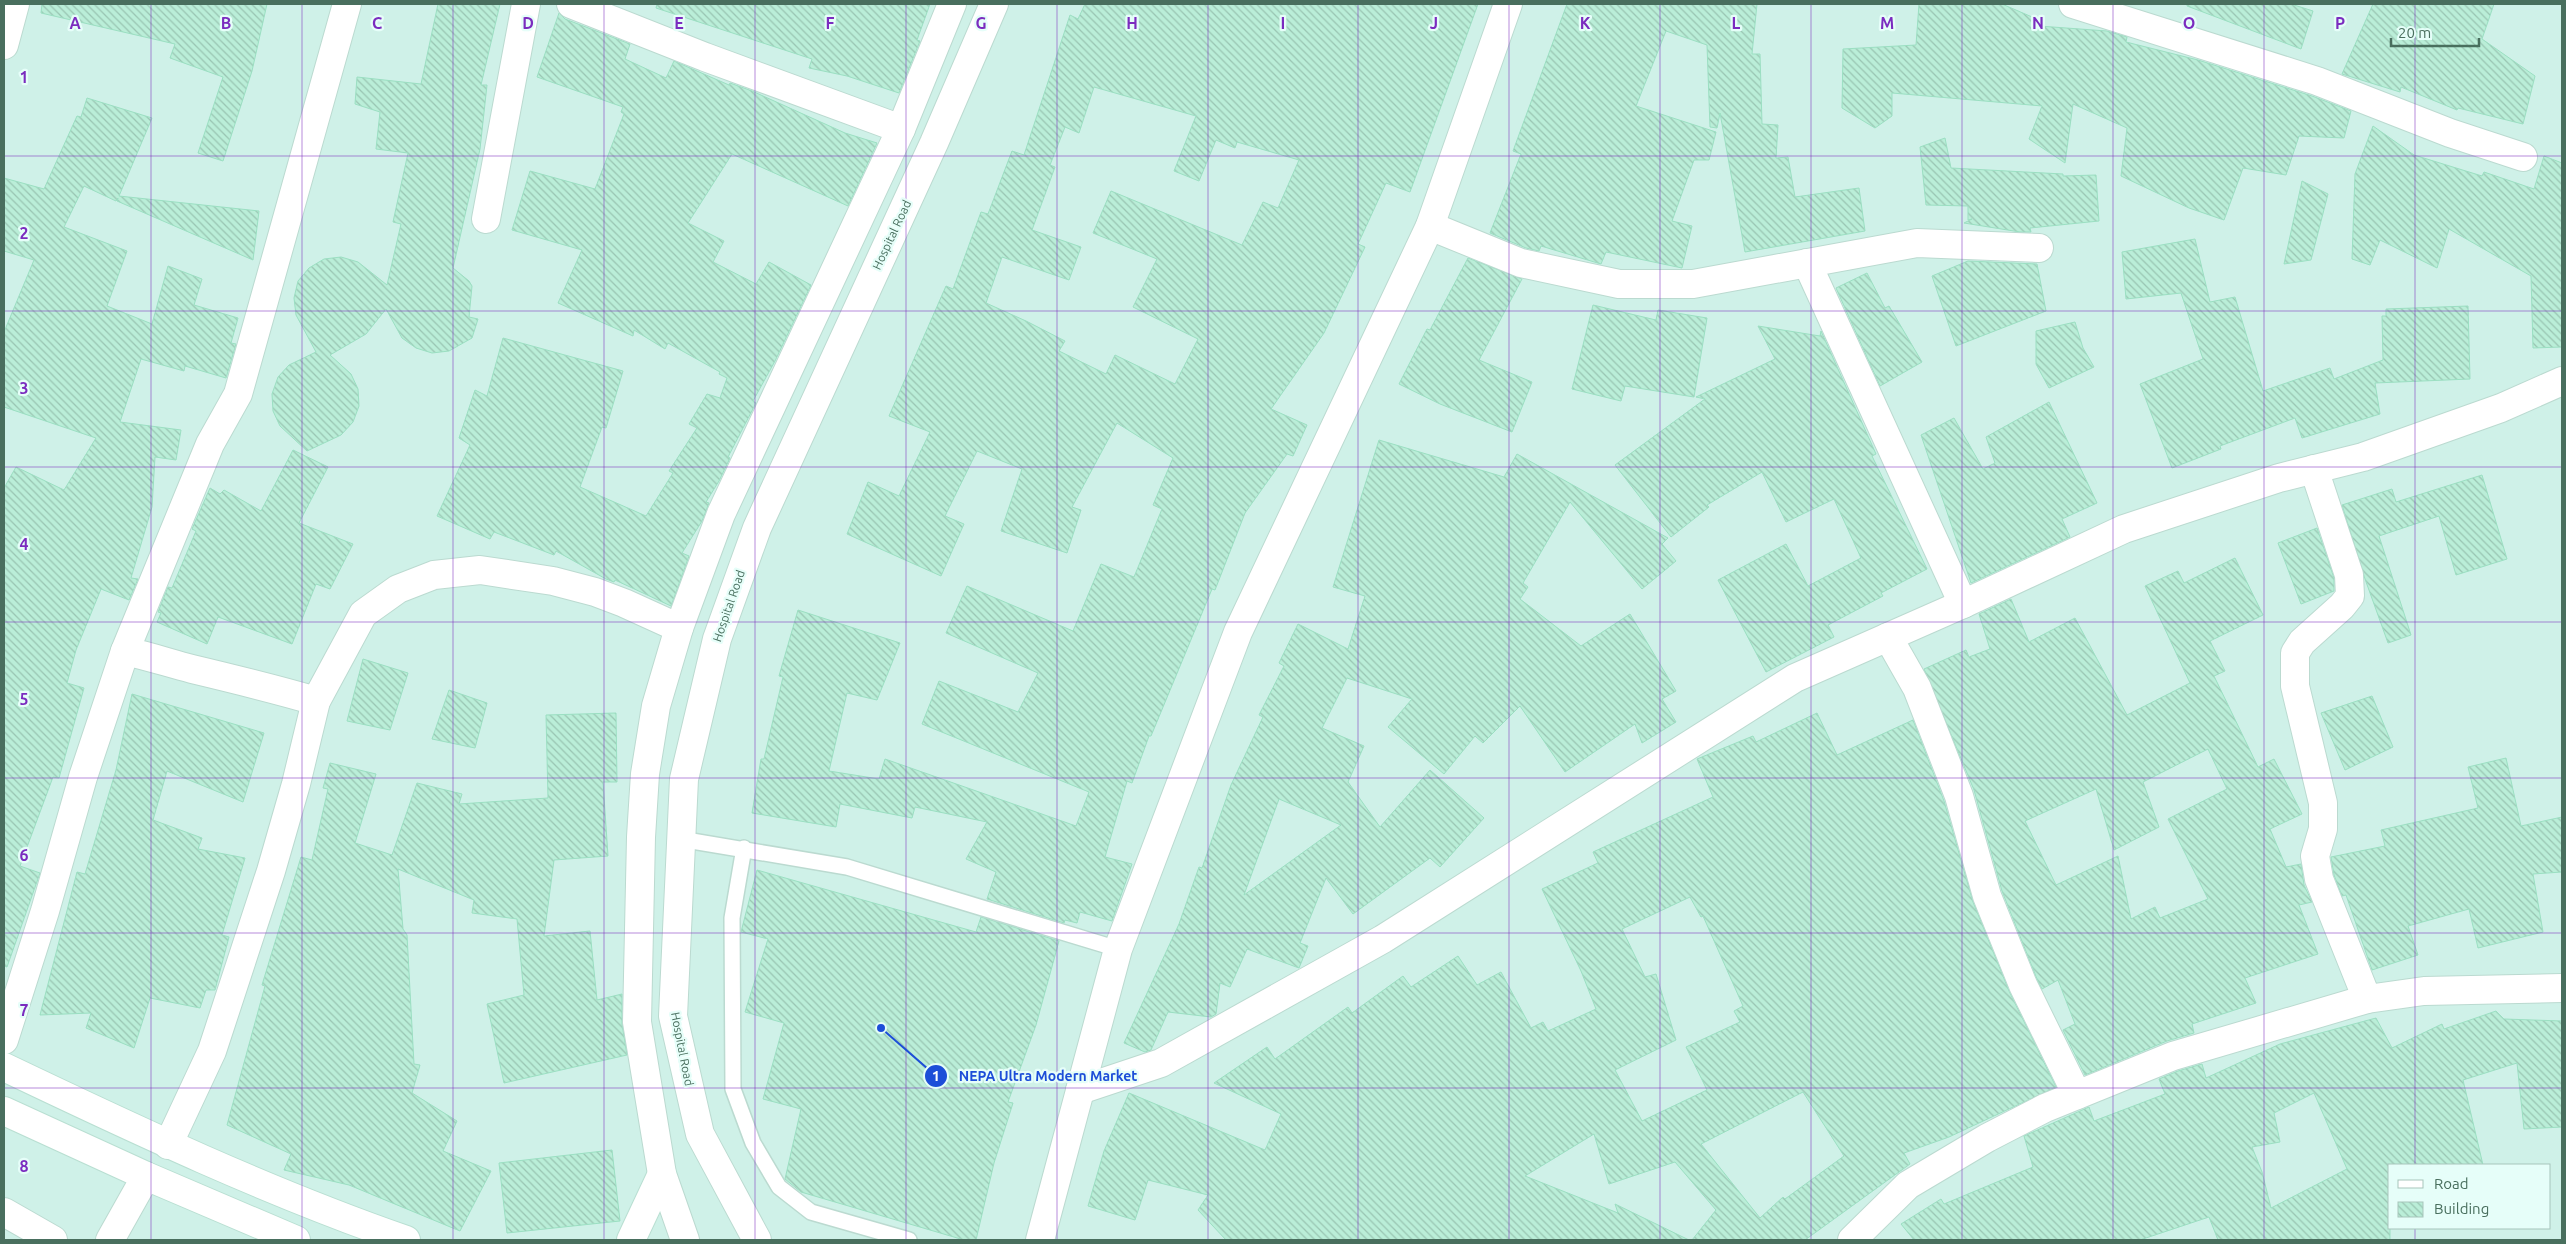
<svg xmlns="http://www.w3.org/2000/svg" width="2566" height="1244" viewBox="0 0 2566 1244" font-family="Ubuntu,sans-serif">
<defs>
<pattern id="building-back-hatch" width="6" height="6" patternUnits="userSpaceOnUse" patternTransform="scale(1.25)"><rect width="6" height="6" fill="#baeed8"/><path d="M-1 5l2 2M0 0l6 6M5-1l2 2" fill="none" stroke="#99c5b2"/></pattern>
</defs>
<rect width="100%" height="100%" fill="#e0faf5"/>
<path fill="#cff1e8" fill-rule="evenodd" d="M 4,4 L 2562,4 L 2562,1240 L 4,1240 ZM 2390,1165 L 2550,1165 L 2550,1228 L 2390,1228 Z"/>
<g fill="url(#building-back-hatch)" stroke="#9bdfc2" fill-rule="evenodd">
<path d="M 42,4 L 267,4 L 252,71 L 223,161 L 198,153 L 223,77 L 170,58 L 175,44 L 41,13 Z"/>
<path d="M 438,4 L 500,4 L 481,85 L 487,85 L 480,149 L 453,268 L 469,281 L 472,286 L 469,317 L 478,319 L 472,338 L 449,351 L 432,353 L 416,348 L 402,338 L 386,309 L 366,334 L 330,355 L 351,374 L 358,389 L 359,406 L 353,422 L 341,435 L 307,451 L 280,426 L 273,411 L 272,394 L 278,377 L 289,365 L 316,352 L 296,315 L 294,298 L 298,281 L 309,268 L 324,259 L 341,257 L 358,262 L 387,285 L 401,224 L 393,222 L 408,153 L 376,149 L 380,112 L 355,104 L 357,77 L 421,84 Z"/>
<path d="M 657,4 L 930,4 L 917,40 L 920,41 L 899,93 L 847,76 L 809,68 L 812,59 L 656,8 Z"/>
<path d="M 1085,4 L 1478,4 L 1410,192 L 1386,183 L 1358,244 L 1365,247 L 1324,333 L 1271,409 L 1307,425 L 1293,456 L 1287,454 L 1245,513 L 1215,590 L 1212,589 L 1151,736 L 1149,736 L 1132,783 L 1127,781 L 1105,857 L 1132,864 L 1112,921 L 1080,912 L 1077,923 L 1065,920 L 1064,923 L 987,899 L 996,872 L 966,859 L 987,822 L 915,807 L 912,818 L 840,804 L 836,827 L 752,813 L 761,759 L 764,759 L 783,677 L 779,676 L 798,610 L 900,643 L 877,700 L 847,693 L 829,771 L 879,779 L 885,759 L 1076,826 L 1089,792 L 922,724 L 939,681 L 1018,712 L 1038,673 L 946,633 L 967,586 L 1073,631 L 1101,564 L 1134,577 L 1162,509 L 1153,505 L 1173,458 L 1117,423 L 1072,507 L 1081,510 L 1067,553 L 1001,531 L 1022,469 L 977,451 L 945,516 L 964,524 L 941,576 L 847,534 L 868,482 L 899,496 L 930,432 L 889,416 L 946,286 L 953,289 L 981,212 L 988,214 L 1012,151 L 1024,155 L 1070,15 L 1078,19 ZM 1094,87 L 1196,116 L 1174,171 L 1199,181 L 1216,140 L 1235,148 L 1237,142 L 1299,160 L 1278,208 L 1263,202 L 1242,245 L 1111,191 L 1093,233 L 1157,259 L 1133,307 L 1198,339 L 1175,384 L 1115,355 L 1106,374 L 1059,351 L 1065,341 L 1026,321 L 986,303 L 1002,257 L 1069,280 L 1081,247 L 1032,230 L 1055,167 L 1050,165 L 1065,127 L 1079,133 Z"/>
<path d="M 1567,4 L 1757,4 L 1752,54 L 1760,54 L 1762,124 L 1778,125 L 1776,158 L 1788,157 L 1795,197 L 1859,188 L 1865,231 L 1745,252 L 1720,113 L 1717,128 L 1710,127 L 1707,45 L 1666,31 L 1636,106 L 1716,132 L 1709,160 L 1694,160 L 1672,221 L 1692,226 L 1682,268 L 1606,252 L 1601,264 L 1541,246 L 1539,251 L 1526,248 L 1490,233 L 1521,154 L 1513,151 Z"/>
<path d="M 1919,4 L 2002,4 L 2039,20 L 2039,26 L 2107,31 L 2127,37 L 2126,42 L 2198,60 L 2312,96 L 2351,111 L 2344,138 L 2299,136 L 2286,175 L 2243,168 L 2224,220 L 2189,208 L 2121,176 L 2127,128 L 2073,104 L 2065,163 L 2029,139 L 2042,106 L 1892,93 L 1892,116 L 1875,128 L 1842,108 L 1843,49 L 1916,45 Z"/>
<path d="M 2187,4 L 2291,4 L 2313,11 L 2301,49 L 2187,6 Z"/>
<path d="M 2373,4 L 2494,4 L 2482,39 L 2535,76 L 2523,124 L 2458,108 L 2457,110 L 2401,87 L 2400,92 L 2342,74 Z"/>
<path d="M 559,13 L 565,19 L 630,44 L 625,59 L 666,78 L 674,61 L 729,85 L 730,83 L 752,91 L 845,133 L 877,143 L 848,206 L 732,154 L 688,223 L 724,241 L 713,262 L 756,284 L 769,262 L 811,285 L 775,361 L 753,401 L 756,403 L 728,457 L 730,458 L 719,481 L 706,502 L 709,503 L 702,521 L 682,553 L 689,556 L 671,606 L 615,580 L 614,582 L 606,579 L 556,551 L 554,555 L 494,532 L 490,539 L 437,516 L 470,445 L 459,438 L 475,390 L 487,396 L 503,338 L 623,371 L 606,428 L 602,427 L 580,487 L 646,516 L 673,473 L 669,471 L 697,428 L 689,424 L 707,394 L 720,398 L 727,378 L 719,374 L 720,372 L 668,343 L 665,349 L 634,330 L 633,336 L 558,303 L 582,250 L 512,230 L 530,171 L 595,189 L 624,114 L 621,112 L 623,107 L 537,77 Z"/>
<path d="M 87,98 L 152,118 L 119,196 L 259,211 L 253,260 L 117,201 L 118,198 L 116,201 L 84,186 L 64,227 L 127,251 L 107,306 L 152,324 L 168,266 L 202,279 L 194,305 L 238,318 L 231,343 L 236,344 L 226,378 L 185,366 L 184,371 L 141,359 L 120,422 L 181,430 L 176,460 L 155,457 L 152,507 L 131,578 L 138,579 L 129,600 L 101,589 L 76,650 L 67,683 L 84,688 L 59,778 L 53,777 L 20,866 L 40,873 L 7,967 L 4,966 L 4,488 L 16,467 L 64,490 L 96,438 L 4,407 L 4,332 L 34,260 L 4,251 L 4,178 L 44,189 L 77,116 L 81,117 Z"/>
<path d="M 2373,126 L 2414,155 L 2482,176 L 2484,172 L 2534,189 L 2544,156 L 2562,163 L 2562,347 L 2533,348 L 2531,276 L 2449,229 L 2437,268 L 2380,240 L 2370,265 L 2352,259 L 2355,174 Z"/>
<path d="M 1945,138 L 1951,168 L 2063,174 L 2063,176 L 2096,175 L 2099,221 L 2030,228 L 2031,232 L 2020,232 L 1964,223 L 1972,219 L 1968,220 L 1968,206 L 1926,205 L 1920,147 Z"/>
<path d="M 2302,181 L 2328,194 L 2311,260 L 2284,264 Z"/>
<path d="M 2195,239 L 2210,302 L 2235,297 L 2263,391 L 2330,368 L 2334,379 L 2383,360 L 2382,316 L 2386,316 L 2386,309 L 2468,306 L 2470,379 L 2375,383 L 2380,414 L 2302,438 L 2295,418 L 2220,446 L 2221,449 L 2172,468 L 2140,384 L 2203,359 L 2181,293 L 2126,299 L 2122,252 Z"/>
<path d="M 1468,258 L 1522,279 L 1479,360 L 1532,382 L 1512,432 L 1440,404 L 1399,384 L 1427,329 L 1430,330 Z"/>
<path d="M 1968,261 L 2037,264 L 2046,311 L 1956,346 L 1932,276 Z"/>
<path d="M 1867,273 L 1885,308 L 1889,306 L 1922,362 L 1880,386 L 1836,288 Z"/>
<path d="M 1593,305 L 1656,320 L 1658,310 L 1707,318 L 1694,397 L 1625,386 L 1621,401 L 1572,389 Z"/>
<path d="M 2075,322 L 2083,348 L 2094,367 L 2049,388 L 2036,364 L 2036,331 Z"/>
<path d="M 1758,326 L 1820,336 L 1821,331 L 1876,454 L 1872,456 L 1927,569 L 1881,593 L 1883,596 L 1828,625 L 1834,637 L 1766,672 L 1718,580 L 1786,544 L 1808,586 L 1861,558 L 1834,499 L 1786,522 L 1762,472 L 1707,505 L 1709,507 L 1671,537 L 1615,465 L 1705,399 L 1696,397 L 1775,359 Z"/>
<path d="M 2049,402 L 2097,503 L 2062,519 L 2070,537 L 1971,583 L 1921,435 L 1954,418 L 1983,469 L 1995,463 L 1986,437 Z"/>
<path d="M 1379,440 L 1504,477 L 1517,454 L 1668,538 L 1662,544 L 1676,561 L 1642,589 L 1570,502 L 1523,583 L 1528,587 L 1520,599 L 1581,646 L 1630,614 L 1676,691 L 1662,699 L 1676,722 L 1642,743 L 1635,724 L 1565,772 L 1520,706 L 1483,743 L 1475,736 L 1444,774 L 1388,727 L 1412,699 L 1347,678 L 1322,728 L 1364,746 L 1348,782 L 1380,827 L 1430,770 L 1484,818 L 1440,867 L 1430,858 L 1353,914 L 1326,878 L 1300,943 L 1308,946 L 1299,968 L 1247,949 L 1230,987 L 1220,983 L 1216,1014 L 1211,1017 L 1168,1012 L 1151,1050 L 1145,1052 L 1124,1043 L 1179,924 L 1199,867 L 1202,868 L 1231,785 L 1263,717 L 1259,715 L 1284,666 L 1279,663 L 1298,624 L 1348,649 L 1365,596 L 1333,587 ZM 1279,799 L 1341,825 L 1244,895 Z"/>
<path d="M 293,450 L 328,467 L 299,523 L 353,544 L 330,589 L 316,584 L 292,644 L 218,617 L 207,644 L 157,622 L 161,613 L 158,612 L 168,587 L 172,588 L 196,531 L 192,529 L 210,488 L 220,494 L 224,490 L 261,511 Z"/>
<path d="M 2482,475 L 2507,559 L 2456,575 L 2439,516 L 2379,536 L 2411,635 L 2388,643 L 2365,579 L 2342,505 L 2392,489 L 2396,502 Z"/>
<path d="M 2317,528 L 2334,578 L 2334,591 L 2301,604 L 2278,543 Z"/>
<path d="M 2235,558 L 2263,615 L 2210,641 L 2225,671 L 2214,676 L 2258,767 L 2274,759 L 2302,814 L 2270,829 L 2286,867 L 2301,864 L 2304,885 L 2312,902 L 2299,905 L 2318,954 L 2245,978 L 2256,1003 L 2192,1024 L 2194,1033 L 2167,1041 L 2085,1075 L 2063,1030 L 2075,1024 L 2058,980 L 2042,989 L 2037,979 L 2002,891 L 1974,790 L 1924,669 L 1966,650 L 1969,657 L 1990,649 L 1979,614 L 2011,599 L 2029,642 L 2075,618 L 2127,715 L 2190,683 L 2145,586 L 2178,571 L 2184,583 ZM 2208,749 L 2227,789 L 2168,819 L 2208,899 L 2160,918 L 2155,907 L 2131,919 L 2118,856 L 2056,885 L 2025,821 L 2096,789 L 2114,850 L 2159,827 L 2143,782 Z"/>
<path d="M 363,659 L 408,673 L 390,730 L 347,721 Z"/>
<path d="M 449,690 L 487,703 L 475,748 L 432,739 Z"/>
<path d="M 132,694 L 264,733 L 243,802 L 167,771 L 153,820 L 202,838 L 198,849 L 245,858 L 222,935 L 229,937 L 215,990 L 206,990 L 200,1008 L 150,998 L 134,1048 L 86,1028 L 91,1013 L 40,1015 L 77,872 L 85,874 L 116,770 Z"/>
<path d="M 2372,696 L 2393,747 L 2345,770 L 2321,713 Z"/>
<path d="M 616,713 L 617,782 L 603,782 L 608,856 L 554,860 L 544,936 L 590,931 L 597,1000 L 622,994 L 622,1024 L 627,1055 L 504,1083 L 487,1004 L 524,995 L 517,919 L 472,913 L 474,900 L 398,869 L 403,929 L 407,935 L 414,1064 L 420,1065 L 412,1093 L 457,1121 L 443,1151 L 491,1171 L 460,1231 L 349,1185 L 284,1170 L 291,1154 L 227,1125 L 265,986 L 262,985 L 301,857 L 312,860 L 328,789 L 323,788 L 330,763 L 376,774 L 355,843 L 392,855 L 417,783 L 462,794 L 459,804 L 548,798 L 546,715 Z"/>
<path d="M 1817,713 L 1837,755 L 1913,720 L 1944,801 L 1973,902 L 2009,991 L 2056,1087 L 1949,1137 L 1904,1153 L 1910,1164 L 1805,1240 L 1692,1240 L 1716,1210 L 1675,1162 L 1609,1184 L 1594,1134 L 1525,1176 L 1618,1213 L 1615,1204 L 1689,1240 L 1226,1240 L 1198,1210 L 1208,1195 L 1148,1180 L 1135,1220 L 1088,1206 L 1104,1151 L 1129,1093 L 1265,1150 L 1281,1114 L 1214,1083 L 1267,1047 L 1275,1059 L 1348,1007 L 1352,1013 L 1403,976 L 1411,987 L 1458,956 L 1477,985 L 1501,972 L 1531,1028 L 1543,1022 L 1548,1031 L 1596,1009 L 1581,971 L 1542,889 L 1598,863 L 1593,852 L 1713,797 L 1697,759 L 1753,736 L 1756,742 ZM 1690,897 L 1701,917 L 1703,916 L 1743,1006 L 1734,1011 L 1740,1022 L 1686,1047 L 1707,1090 L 1642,1121 L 1615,1070 L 1676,1040 L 1656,974 L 1645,977 L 1622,929 ZM 1803,1092 L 1844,1156 L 1785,1199 L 1783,1197 L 1760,1218 L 1701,1144 Z"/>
<path d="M 2506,758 L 2521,826 L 2562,817 L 2562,872 L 2533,874 L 2543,932 L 2478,948 L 2469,909 L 2408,926 L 2418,955 L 2372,970 L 2346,895 L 2342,896 L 2334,875 L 2331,857 L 2385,846 L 2381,830 L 2478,808 L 2468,767 Z"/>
<path d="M 757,870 L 976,932 L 981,917 L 1059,941 L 1036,1025 L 1008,1102 L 1013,1103 L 994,1163 L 976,1240 L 964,1240 L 801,1192 L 785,1179 L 801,1109 L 763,1099 L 784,1023 L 745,1012 L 768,939 L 741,932 Z"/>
<path d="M 2496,1011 L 2504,1019 L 2562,1021 L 2562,1127 L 2524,1129 L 2517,1063 L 2463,1080 L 2483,1165 L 2390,1165 L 2390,1240 L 2218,1240 L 2209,1217 L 2140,1240 L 1914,1240 L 1901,1224 L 1941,1199 L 1944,1204 L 2033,1167 L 2024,1136 L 2089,1107 L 2094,1121 L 2165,1094 L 2159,1079 L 2178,1071 L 2202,1064 L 2206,1078 L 2280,1044 L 2376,1018 L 2392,1048 L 2442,1024 L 2444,1029 ZM 2314,1093 L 2347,1169 L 2271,1208 L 2262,1172 L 2252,1147 L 2280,1142 L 2274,1113 Z"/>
<path d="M 612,1150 L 620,1221 L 507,1233 L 499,1163 Z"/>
</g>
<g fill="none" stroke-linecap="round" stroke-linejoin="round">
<g stroke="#bbdad0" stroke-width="18">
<g id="service">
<path d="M 680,839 L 847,867 L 1118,949"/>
<path d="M 744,848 L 732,918 L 733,1089 L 753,1143 L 779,1187 L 811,1212 L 909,1240"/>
</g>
</g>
<g stroke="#bbdad0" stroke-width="30">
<g id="minor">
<path d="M 571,4 L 705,57 L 901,129"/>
<path d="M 2073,4 L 2317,81 L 2450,133 L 2523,157"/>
<path d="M 4,45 L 15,4"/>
<path d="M 486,219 L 526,4"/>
<path d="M 1430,226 L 1521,263 L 1619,284 L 1693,284 L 1917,243 L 2039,248"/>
<path d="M 1807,263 L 1963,604"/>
<path d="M 2314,469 L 2349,575 L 2350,596 L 2342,606 L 2302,642 L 2295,653 L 2295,686 L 2323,803 L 2323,829 L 2315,856 L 2319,879 L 2367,999"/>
<path d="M 1888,637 L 1917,688 L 1959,796 L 1987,896 L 2023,985 L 2077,1095"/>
<path d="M 125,651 C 148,656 169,663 192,669 C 234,679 275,689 316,701"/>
<path d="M 4,1040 L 45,911 L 83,777 L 125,651 L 210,444 L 238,394 L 347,4"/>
<path d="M 1080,1090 L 1161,1063 L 1383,939 L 1795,678 L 1963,604 L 2124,529 L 2279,478 L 2363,457 L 2501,408 L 2562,381"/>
<path d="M 168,1145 L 212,1051 L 271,871 L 296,784 L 316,701 L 363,614 L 398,589 L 434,575 L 480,570 L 553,581 L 595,592 L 624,603 L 679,628"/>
<path d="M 4,1212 L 53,1240"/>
<path d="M 110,1240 L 146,1176"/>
<path d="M 1040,1240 L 1118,949 L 1238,632 L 1430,226 L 1508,4"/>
<path d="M 1852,1240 L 1908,1185 L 1987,1138 L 2045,1108 L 2173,1056 L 2367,999 L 2424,991 L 2562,988"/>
</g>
</g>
<g stroke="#bbdad0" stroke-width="30">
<g id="tertiary">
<path d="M 685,1240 L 662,1174 L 637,1022 L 641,837 L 645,774 L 656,706 L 679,628 L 721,514 L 901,129 L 952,4"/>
<path d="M 757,1240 L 700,1134 L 673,1016 L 684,779 L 717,639 L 757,528 L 934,143 L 994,4"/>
</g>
</g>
<g stroke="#b9dfd2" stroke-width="30">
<g id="secondary">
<path d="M 4,1067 C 136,1130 268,1192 406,1240"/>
<path d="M 4,1111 L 146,1176 L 296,1240"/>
<path d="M 631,1240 L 662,1174"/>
</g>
</g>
<use href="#service" stroke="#fff" stroke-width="15"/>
<use href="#minor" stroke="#fff" stroke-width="28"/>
<use href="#tertiary" stroke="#fff" stroke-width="28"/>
<use href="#secondary" stroke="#fff" stroke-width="28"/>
</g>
<path fill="none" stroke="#7b2cbf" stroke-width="1" stroke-opacity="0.55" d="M 151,4 L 151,1240M 302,4 L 302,1240M 453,4 L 453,1240M 604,4 L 604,1240M 755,4 L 755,1240M 906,4 L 906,1240M 1057,4 L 1057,1240M 1208,4 L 1208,1240M 1358,4 L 1358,1240M 1509,4 L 1509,1240M 1660,4 L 1660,1240M 1811,4 L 1811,1240M 1962,4 L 1962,1240M 2113,4 L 2113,1240M 2264,4 L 2264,1240M 2415,4 L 2415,1165M 4,156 L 2562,156M 4,311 L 2562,311M 4,467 L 2562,467M 4,622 L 2562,622M 4,778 L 2562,778M 4,933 L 2562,933M 4,1088 L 2562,1088M 2415,1228 L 2415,1240"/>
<g text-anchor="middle" stroke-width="4.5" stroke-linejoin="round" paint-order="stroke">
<g font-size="12" fill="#496f5e" stroke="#e6fef9">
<text transform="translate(892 235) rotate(-65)" y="4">Hospital Road</text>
<text transform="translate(729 606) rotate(-71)" y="4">Hospital Road</text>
<text transform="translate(682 1049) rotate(79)" y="4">Hospital Road</text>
</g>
</g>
<g font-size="16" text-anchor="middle" font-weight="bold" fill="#7b2cbf" stroke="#e6fef9" stroke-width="4.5" stroke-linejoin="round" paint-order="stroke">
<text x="75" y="29">A</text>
<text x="226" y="29">B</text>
<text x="377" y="29">C</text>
<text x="528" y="29">D</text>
<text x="679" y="29">E</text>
<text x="830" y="29">F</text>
<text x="981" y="29">G</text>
<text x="1132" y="29">H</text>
<text x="1283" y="29">I</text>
<text x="1434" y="29">J</text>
<text x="1585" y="29">K</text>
<text x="1736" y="29">L</text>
<text x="1887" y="29">M</text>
<text x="2038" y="29">N</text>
<text x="2189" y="29">O</text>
<text x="2340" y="29">P</text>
<text x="24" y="83">1</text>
<text x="24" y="239">2</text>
<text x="24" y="394">3</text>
<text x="24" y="550">4</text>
<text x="24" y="705">5</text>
<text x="24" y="861">6</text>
<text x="24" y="1016">7</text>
<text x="24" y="1172">8</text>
</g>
<path fill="none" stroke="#1d4ed8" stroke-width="2" d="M881 1028L936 1076"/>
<g fill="#1d4ed8" stroke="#e6fef9" stroke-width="2">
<circle cx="881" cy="1028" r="5"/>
<circle cx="936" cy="1076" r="12"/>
</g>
<g font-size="15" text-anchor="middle" font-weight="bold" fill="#fff">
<text x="936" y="1081">1</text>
</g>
<g font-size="14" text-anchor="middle" font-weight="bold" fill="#1d4ed8" stroke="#e6fef9" stroke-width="4.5" stroke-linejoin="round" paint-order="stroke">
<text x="1048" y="1081">NEPA Ultra Modern Market</text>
</g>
<rect width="2566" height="1244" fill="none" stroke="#496f5e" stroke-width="10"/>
<rect x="2388" y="1164" width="162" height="65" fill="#e6fef9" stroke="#a7c5bb"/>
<rect x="2398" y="1180" width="25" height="8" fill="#ffffff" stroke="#a7c5bb"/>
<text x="2434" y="1189" font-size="15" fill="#496f5e">Road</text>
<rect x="2398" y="1202" width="25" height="15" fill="url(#building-back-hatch)" stroke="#a7c5bb"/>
<text x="2434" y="1214" font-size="15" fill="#496f5e">Building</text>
<path d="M2391 38v8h88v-8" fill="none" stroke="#496f5e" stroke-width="2.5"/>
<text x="2398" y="38" font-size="15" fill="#496f5e" stroke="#e6fef9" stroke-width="4" paint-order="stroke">20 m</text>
</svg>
